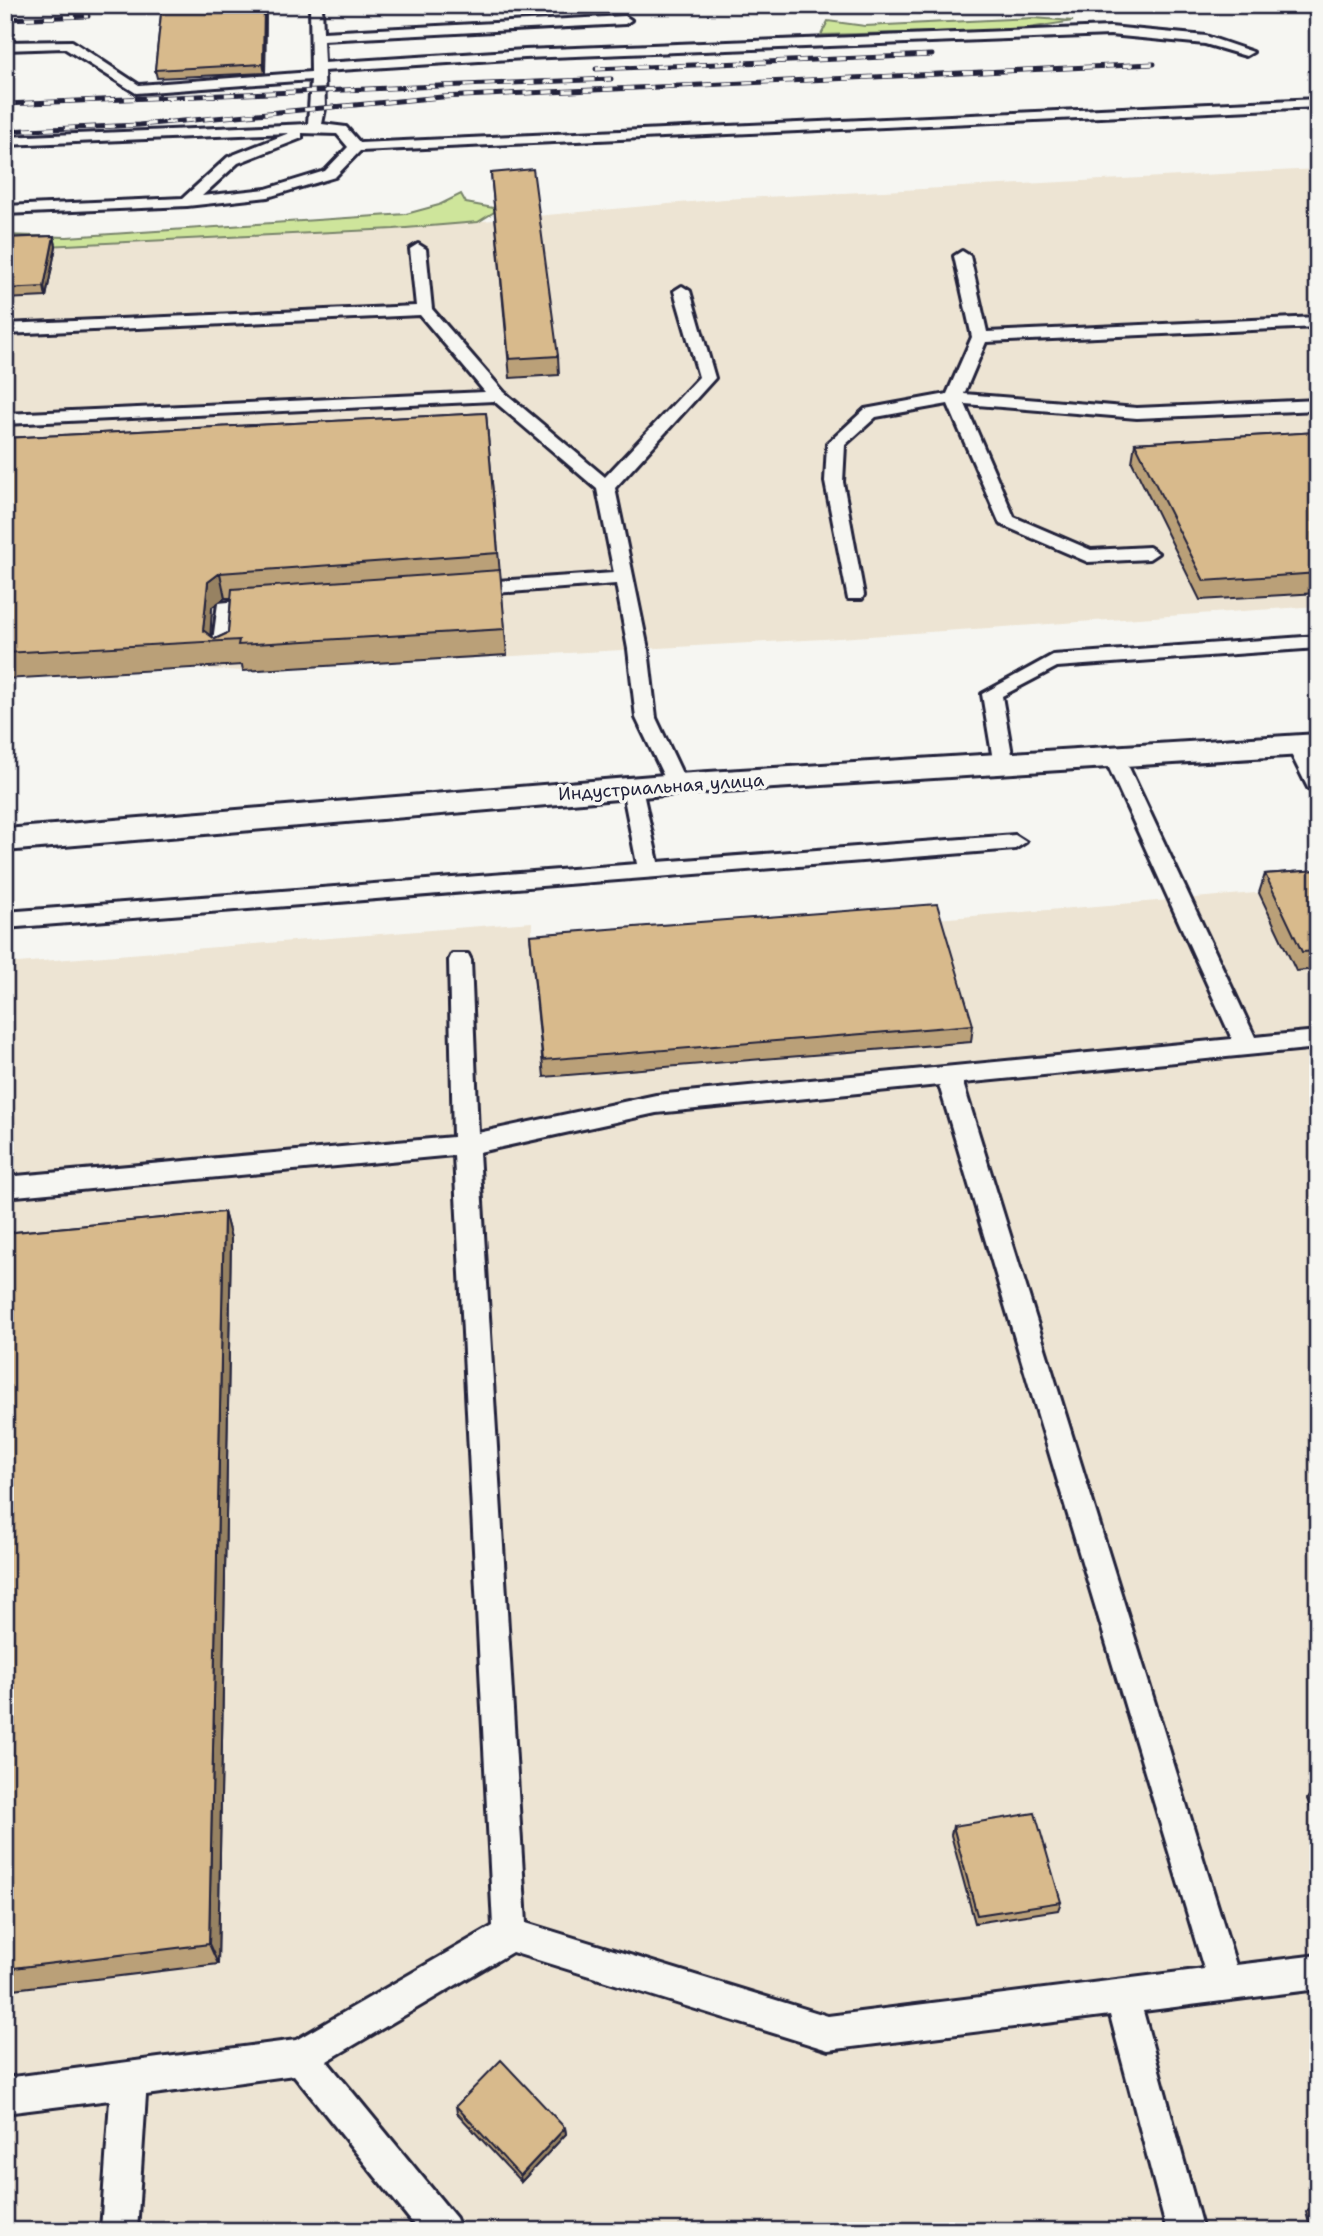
<svg xmlns="http://www.w3.org/2000/svg" width="1323" height="2236" viewBox="0 0 1323 2236" font-family="'Shantell Sans',sans-serif">
<rect width="100%" height="100%" fill="#f6f6f2"/>
<filter id="ink" filterUnits="userSpaceOnUse"><feTurbulence type="fractalNoise" baseFrequency=".0143" numOctaves="2"/><feDisplacementMap in="SourceGraphic" scale="14" xChannelSelector="R" yChannelSelector="G"/><feConvolveMatrix kernelMatrix="1 2 1 2 8 2 1 2 1" color-interpolation-filters="sRGB"/></filter>
<g filter="url(#ink)">
<g fill="#ede4d3">
<path d="M 1318,169 L 1318,606 L 824,639 L 243,671 L 189,668 L 5,619 L 5,248 L 394,229 L 724,199 Z"/>
<path d="M 1318,888 L 1318,2231 L 5,2231 L 5,964 L 532,922 L 531,952 Z"/>
</g>
<g fill="#cee59b" stroke="#78846b" stroke-width="2">
<path d="M 1033,18 L 1073,21 L 1016,30 L 821,35 L 828,21 L 865,26 Z"/>
<path d="M 461,194 L 466,203 L 499,209 L 478,222 L 394,229 L 5,248 L 5,235 L 67,237 L 406,214 L 439,205 Z"/>
</g>
<g fill="none" stroke-linecap="round" stroke-linejoin="round">
<g stroke="#22223b" stroke-width="6">
<g id="service">
<path d="M 310,5 L 322,5 L 323,32 L 625,16 L 631,20 L 625,24 L 323,40 L 324,63 L 525,50 L 1110,27 L 1206,36 L 1253,52 L 1246,56 L 1205,44 L 1110,35 L 525,58 L 324,71 L 325,109 L 322,124 L 346,127 L 360,143 L 1318,99 L 1318,107 L 360,151 L 335,177 L 268,197 L 187,206 L 5,214 L 5,206 L 183,198 L 228,157 L 289,133 L 5,145 L 5,137 L 308,124 L 311,80 L 136,93 L 64,48 L 5,50 L 5,42 L 72,41 L 139,85 L 311,72 ZM 302,133 L 337,134 L 348,147 L 325,171 L 266,189 L 202,196 L 238,163 L 302,138 Z"/>
<path d="M 418,244 L 426,249 L 432,309 L 504,392 L 605,477 L 699,377 L 674,291 L 682,286 L 690,291 L 715,378 L 615,488 L 648,649 L 656,718 L 687,784 L 684,789 L 670,789 L 636,718 L 628,649 L 616,584 L 469,595 L 460,589 L 469,583 L 614,573 L 597,489 L 494,401 L 5,424 L 5,414 L 485,392 L 420,315 L 5,334 L 5,324 L 416,306 L 410,249 Z"/>
<path d="M 962,251 L 970,256 L 987,332 L 1318,317 L 1318,327 L 986,342 L 964,394 L 1137,408 L 1318,400 L 1318,410 L 1137,418 L 965,404 L 1014,517 L 1091,550 L 1149,547 L 1158,553 L 1149,559 L 1088,562 L 1000,524 L 948,404 L 876,417 L 845,445 L 843,482 L 864,595 L 862,599 L 848,599 L 825,482 L 827,444 L 865,409 L 947,394 L 972,337 L 954,256 Z"/>
<path d="M 261,599 L 268,601 L 271,605 L 268,609 L 234,612 L 231,656 L 228,660 L 214,660 L 211,656 L 218,603 Z"/>
<path d="M 1318,636 L 1318,648 L 1057,667 L 1002,696 L 1014,766 L 1004,773 L 994,766 L 982,694 L 1053,655 Z"/>
<path d="M 1297,740 L 1304,741 L 1318,767 L 1318,795 L 1308,788 L 1287,746 Z"/>
<path d="M 1115,753 L 1125,759 L 1255,1037 L 1318,1031 L 1318,1048 L 963,1083 L 1236,1965 L 1318,1955 L 1318,1989 L 1143,2011 L 1203,2231 L 1167,2231 L 1110,2015 L 828,2050 L 512,1952 L 327,2061 L 456,2218 L 461,2231 L 419,2231 L 294,2075 L 146,2095 L 137,2231 L 101,2231 L 110,2100 L 5,2113 L 5,2078 L 296,2040 L 493,1926 L 454,1155 L 5,1197 L 5,1177 L 453,1137 L 449,960 L 452,954 L 468,954 L 471,960 L 478,1133 L 656,1095 L 1232,1039 L 1105,759 ZM 939,1085 L 1204,1969 L 828,2016 L 526,1923 L 479,1152 L 656,1113 Z"/>
<path d="M 632,781 L 642,788 L 658,862 L 1015,835 L 1026,842 L 1015,849 L 5,928 L 5,912 L 637,864 L 622,788 Z"/>
</g>
</g>
<g stroke="#22223b" stroke-width="6">
<path id="minor" d="M 1318,734 L 1318,754 L 677,794 L 5,851 L 5,829 L 677,774 Z"/>
</g>
<use href="#service" fill="#f6f6f2" fill-rule="evenodd"/>
<use href="#minor" fill="#f6f6f2" fill-rule="evenodd"/>
<g stroke="#22223b" stroke-width="5">
<g id="rail">
<path d="M 5,19 L 88,16"/>
<path d="M 596,69 L 932,55"/>
<path d="M 5,104 L 611,79"/>
<path d="M 5,131 L 139,125 L 442,97 L 1154,64"/>
</g>
</g>
<use href="#rail" stroke="#f6f6f2" stroke-width="3.5" stroke-dasharray="10" stroke-linecap="butt"/>
</g>
<g fill="#baa078" stroke="#22223b" stroke-width="2" fill-rule="evenodd">
<path d="M 162,5 L 266,5 L 265,73 L 157,78 L 155,70 Z"/>
<path d="M 491,173 L 558,356 L 559,375 L 510,378 Z"/>
<path d="M 54,236 L 56,246 L 46,297 L 5,299 L 5,238 Z"/>
<path d="M 486,413 L 507,655 L 243,671 L 242,665 L 5,679 L 5,438 ZM 225,598 L 231,598 L 228,633 L 215,639 L 210,635 L 212,607 Z"/>
<path d="M 1318,432 L 1318,593 L 1200,600 L 1132,462 L 1135,443 Z"/>
<path d="M 1318,870 L 1318,969 L 1296,971 L 1259,893 L 1265,874 Z"/>
<path d="M 530,935 L 973,1025 L 971,1042 L 544,1077 Z"/>
<path d="M 224,1212 L 231,1238 L 218,1964 L 5,1990 L 5,1233 Z"/>
<path d="M 1318,1790 L 1318,1826 L 1307,1799 L 1312,1791 Z"/>
<path d="M 953,1826 L 1061,1902 L 1058,1910 L 975,1923 L 951,1835 Z"/>
<path d="M 456,2106 L 565,2128 L 566,2134 L 521,2182 L 457,2113 Z"/>
<path d="M 1317,2200 L 1318,2200 L 1318,2231 L 1311,2231 L 1306,2212 Z"/>
</g>
<g fill="#978262" stroke="#22223b" stroke-width="2">
<path d="M 264,5 L 266,5 L 265,73 L 263,64 Z"/>
<path d="M 54,236 L 56,246 L 46,297 L 44,287 Z"/>
<path d="M 220,573 L 225,598 L 212,607 L 210,641 L 203,630 L 208,582 Z"/>
<path d="M 224,1212 L 231,1238 L 218,1964 L 209,1944 Z"/>
<path d="M 565,2128 L 566,2134 L 521,2182 L 520,2176 Z"/>
</g>
<g fill="#d8ba8c" stroke="#22223b" stroke-width="2">
<path d="M 162,5 L 264,5 L 263,64 L 155,70 Z"/>
<path d="M 533,169 L 558,356 L 509,359 L 491,173 Z"/>
<path d="M 54,236 L 44,287 L 5,289 L 5,238 Z"/>
<path d="M 486,413 L 498,553 L 220,573 L 208,582 L 203,630 L 215,639 L 228,633 L 232,589 L 500,570 L 505,629 L 238,645 L 239,640 L 5,653 L 5,438 Z"/>
<path d="M 1318,432 L 1318,573 L 1204,581 L 1135,443 Z"/>
<path d="M 1318,870 L 1318,951 L 1302,952 L 1265,874 Z"/>
<path d="M 937,904 L 973,1025 L 543,1060 L 530,935 Z"/>
<path d="M 224,1212 L 209,1944 L 5,1969 L 5,1233 Z"/>
<path d="M 1318,1790 L 1318,1805 L 1312,1791 Z"/>
<path d="M 1035,1813 L 1061,1902 L 977,1915 L 953,1826 Z"/>
<path d="M 501,2060 L 565,2128 L 520,2176 L 456,2106 Z"/>
</g>
</g>
<g text-anchor="middle" stroke-width="7" stroke-linejoin="round" paint-order="stroke">
<g font-size="18" fill="#22223b" stroke="#f6f6f2">
<text transform="translate(661 787) rotate(-4)" y="6">Индустриальная улица</text>
</g>
</g>
<rect width="1323" height="2236" fill="none" stroke="#f6f6f2" stroke-width="28"/>
<rect x="14" y="14" width="1295" height="2208" fill="none" stroke="#22223b" stroke-width="2.5" filter="url(#ink)"/>
</svg>
